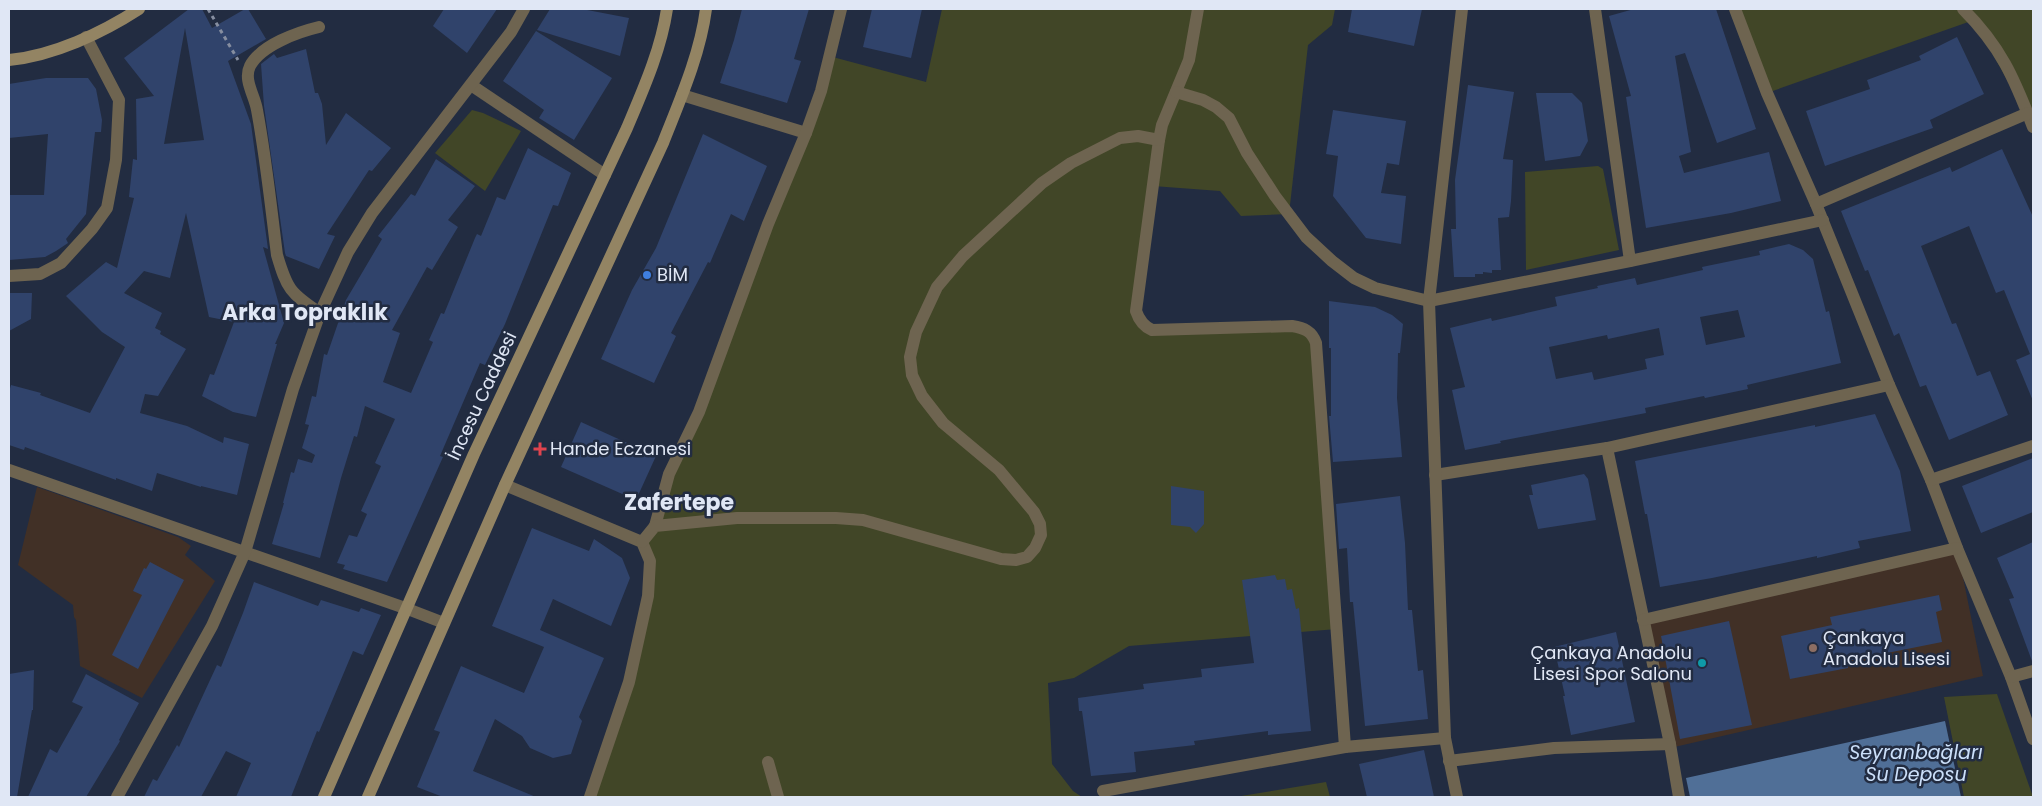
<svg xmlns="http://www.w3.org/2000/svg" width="2042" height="806" viewBox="0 0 2042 806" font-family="Poppins,sans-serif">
<rect width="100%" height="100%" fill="#222c41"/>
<g fill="#413026">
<path d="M 37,487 L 178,537 L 191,546 L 185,555 L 215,581 L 142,698 L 80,666 L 76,620 L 74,617 L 73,605 L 18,565 Z"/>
<path d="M 1957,548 L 1983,676 L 1670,748 L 1643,620 Z"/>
</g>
<g fill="#414627">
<path d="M 942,9 L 1335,9 L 1332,25 L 1308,45 L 1289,214 L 1241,216 L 1220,191 L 1153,186 L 1136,311 L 1145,327 L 1292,326 L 1313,335 L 1337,629 L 1129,646 L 1074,678 L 1048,683 L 1052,764 L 1073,791 L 1082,797 L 590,797 L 648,596 L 642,542 L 655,526 L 829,56 L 926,82 Z"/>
<path d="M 1735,9 L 2033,9 L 2033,127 L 1974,20 L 1767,93 Z"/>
<path d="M 472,110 L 483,113 L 521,131 L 485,191 L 435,153 Z"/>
<path d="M 1598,166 L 1603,169 L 1619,250 L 1526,270 L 1525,172 Z"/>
<path d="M 1997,694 L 2033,797 L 1964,797 L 1944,697 Z"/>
<path d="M 1326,782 L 1330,797 L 1235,797 Z"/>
</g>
<path fill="#506f97" d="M 1945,721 L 1961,797 L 1690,797 L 1686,778 Z"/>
<g fill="#30436b" fill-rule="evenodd">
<path d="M 189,9 L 202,9 L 212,28 L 245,9 L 248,9 L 266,39 L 228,61 L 251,124 L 268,249 L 263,247 L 284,323 L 275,344 L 277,344 L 256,417 L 233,412 L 202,396 L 210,374 L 214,375 L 234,322 L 209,317 L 186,213 L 170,278 L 144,271 L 124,293 L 162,313 L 155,328 L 161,331 L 160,334 L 186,349 L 158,396 L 145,394 L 140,413 L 187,426 L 223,443 L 224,437 L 249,444 L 237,495 L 201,486 L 201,487 L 157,473 L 152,491 L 116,478 L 116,480 L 25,447 L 24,450 L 9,445 L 9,392 L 11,385 L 41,393 L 40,395 L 90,413 L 125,347 L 102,332 L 66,296 L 106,262 L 117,268 L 134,198 L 129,197 L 133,159 L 137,160 L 136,99 L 154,96 L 124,58 ZM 185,28 L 204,140 L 164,144 L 169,116 Z"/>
<path d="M 444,9 L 497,9 L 467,53 L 433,26 Z"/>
<path d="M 550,9 L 582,9 L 629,18 L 620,56 L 537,30 Z"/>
<path d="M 742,9 L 809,9 L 794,59 L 801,61 L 787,103 L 720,83 L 734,40 Z"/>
<path d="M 872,9 L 922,9 L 911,58 L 863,47 Z"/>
<path d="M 1352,9 L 1422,9 L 1414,46 L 1348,32 Z"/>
<path d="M 1634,9 L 1716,9 L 1756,129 L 1717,143 L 1685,53 L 1675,56 L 1691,152 L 1679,156 L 1684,173 L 1769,152 L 1781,201 L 1731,213 L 1646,228 L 1626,97 L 1631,96 L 1609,16 Z"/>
<path d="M 536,31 L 612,78 L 574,140 L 539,118 L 544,110 L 503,81 Z"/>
<path d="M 1957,37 L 1984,94 L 1930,120 L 1933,128 L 1825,166 L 1806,111 L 1870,89 L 1867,80 L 1921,60 L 1919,56 Z"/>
<path d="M 306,49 L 315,93 L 318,93 L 322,104 L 326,145 L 346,113 L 391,148 L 372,171 L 369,170 L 327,234 L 335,236 L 319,269 L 286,256 L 285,253 L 264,106 L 261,64 L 274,54 L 277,58 Z"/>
<path d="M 46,78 L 88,78 L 96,89 L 102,120 L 101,132 L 95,132 L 86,214 L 66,239 L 68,243 L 56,251 L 45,257 L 9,260 L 9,195 L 44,195 L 48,134 L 9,138 L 9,84 Z"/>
<path d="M 1468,85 L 1514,92 L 1503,159 L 1513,160 L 1511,201 L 1509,217 L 1498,218 L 1501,270 L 1492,270 L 1492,273 L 1483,272 L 1483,274 L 1475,274 L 1475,277 L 1454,277 L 1451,229 L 1456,229 L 1455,180 Z"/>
<path d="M 1536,93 L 1572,93 L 1582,103 L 1588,141 L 1580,156 L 1545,161 Z"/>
<path d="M 1333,110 L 1406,121 L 1399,165 L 1387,163 L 1381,193 L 1406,196 L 1401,244 L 1366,238 L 1333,196 L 1338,156 L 1326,154 Z"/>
<path d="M 703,134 L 767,166 L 744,221 L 731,214 L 710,263 L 708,262 L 671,333 L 676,336 L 654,383 L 601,359 L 632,290 L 656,248 Z"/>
<path d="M 528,148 L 571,173 L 558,206 L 553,205 L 505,324 L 485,365 L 480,363 L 440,456 L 443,457 L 387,582 L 343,569 L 345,565 L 337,563 L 349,535 L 357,537 L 367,514 L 361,511 L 381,466 L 375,463 L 395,419 L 365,406 L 357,437 L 354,436 L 341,478 L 320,558 L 272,544 L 284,503 L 283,503 L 291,472 L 294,473 L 298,459 L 312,463 L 315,455 L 302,448 L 309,425 L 305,424 L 312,396 L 316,397 L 324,354 L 327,355 L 346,300 L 382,239 L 378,236 L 411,194 L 415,196 L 436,159 L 475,186 L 448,220 L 458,227 L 432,270 L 427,267 L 392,330 L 400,333 L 383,382 L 411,393 L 433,342 L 429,340 L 441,313 L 444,314 L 475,238 L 477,234 L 481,236 L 497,197 L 505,200 Z"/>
<path d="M 2002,149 L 2033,217 L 2033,401 L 2016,360 L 2030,354 L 2004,290 L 1996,293 L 1969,226 L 1921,246 L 1952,324 L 1956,323 L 1977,376 L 1990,371 L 2008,415 L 1949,440 L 1926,385 L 1920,387 L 1899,333 L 1894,336 L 1868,270 L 1865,271 L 1841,211 L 1950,167 L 1952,172 Z"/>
<path d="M 1789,244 L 1803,250 L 1813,259 L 1826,312 L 1829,311 L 1841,363 L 1747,385 L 1748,389 L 1705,398 L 1704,396 L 1645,408 L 1646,413 L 1500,441 L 1501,443 L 1465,450 L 1452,390 L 1465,387 L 1450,328 L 1491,318 L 1492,321 L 1557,306 L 1555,297 L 1598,288 L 1597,286 L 1635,278 L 1637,285 L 1703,270 L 1702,267 L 1760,255 L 1759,251 ZM 1738,310 L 1745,337 L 1706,345 L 1700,317 ZM 1659,328 L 1664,355 L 1645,359 L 1647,369 L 1594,380 L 1592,372 L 1556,379 L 1549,347 L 1607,335 L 1608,339 Z"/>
<path d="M 9,293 L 32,293 L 31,319 L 9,331 Z"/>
<path d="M 1329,301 L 1375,307 L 1392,315 L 1403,324 L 1400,353 L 1398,353 L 1397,398 L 1402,457 L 1333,462 L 1329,416 L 1331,416 L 1331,348 L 1329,348 Z"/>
<path d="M 1875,414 L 1900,471 L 1911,531 L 1858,541 L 1860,548 L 1817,558 L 1817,556 L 1712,578 L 1660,587 L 1647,514 L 1645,514 L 1635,461 L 1815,425 L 1815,427 Z"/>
<path d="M 581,422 L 656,456 L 636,500 L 561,467 Z"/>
<path d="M 2033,458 L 2033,512 L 1981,533 L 1962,486 Z"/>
<path d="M 1584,474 L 1588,479 L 1596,520 L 1538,529 L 1529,495 L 1533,495 L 1531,485 Z"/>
<path d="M 1171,486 L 1204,491 L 1204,524 L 1196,533 L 1190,527 L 1171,525 Z"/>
<path d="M 1400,496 L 1405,543 L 1408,610 L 1412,610 L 1418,671 L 1423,670 L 1428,719 L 1365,726 L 1353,602 L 1350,602 L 1347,548 L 1339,549 L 1336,504 Z"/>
<path d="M 532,528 L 589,551 L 594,539 L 622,558 L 630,578 L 611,626 L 553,599 L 540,630 L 604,658 L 579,717 L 582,721 L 571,754 L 553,758 L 530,748 L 522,736 L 495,719 L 473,771 L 536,797 L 443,797 L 417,787 L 440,732 L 434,730 L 461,666 L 524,693 L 544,647 L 492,626 Z"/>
<path d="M 2033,542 L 2033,660 L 2032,661 L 2009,599 L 2014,598 L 1997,558 Z"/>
<path d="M 150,562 L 184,580 L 138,669 L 112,655 L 142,595 L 133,591 L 144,568 L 146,569 Z"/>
<path d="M 1275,575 L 1277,580 L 1285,579 L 1287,590 L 1292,589 L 1296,609 L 1299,608 L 1311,731 L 1268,735 L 1268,731 L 1194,741 L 1195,745 L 1134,752 L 1136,772 L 1091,776 L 1082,711 L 1079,711 L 1078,698 L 1144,689 L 1143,684 L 1202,677 L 1201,669 L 1254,663 L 1242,580 Z"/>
<path d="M 254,582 L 318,606 L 321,600 L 359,612 L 361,608 L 381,615 L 363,655 L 353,651 L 319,732 L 317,731 L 291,797 L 236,797 L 251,763 L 226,751 L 201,797 L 144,797 L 153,779 L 157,781 L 177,745 L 179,747 L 217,665 L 221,667 L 243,613 Z"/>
<path d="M 1939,595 L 1942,610 L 1936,612 L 1942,642 L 1847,661 L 1848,668 L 1790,679 L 1781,636 L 1832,625 L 1830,617 Z"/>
<path d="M 1729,621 L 1752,725 L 1680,739 L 1661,636 Z"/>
<path d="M 1616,632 L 1635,722 L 1571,735 L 1563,696 L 1565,696 L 1554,647 Z"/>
<path d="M 34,670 L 33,710 L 32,710 L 17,797 L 9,797 L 9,674 Z"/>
<path d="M 86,674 L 139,703 L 119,740 L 120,741 L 86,797 L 28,797 L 50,749 L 57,753 L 83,707 L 72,702 Z"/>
<path d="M 1424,750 L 1434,797 L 1367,797 L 1359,764 Z"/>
</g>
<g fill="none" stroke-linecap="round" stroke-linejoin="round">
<path stroke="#868ea0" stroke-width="3" stroke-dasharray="4 4" stroke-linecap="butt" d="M 208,9 L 238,60"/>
<g stroke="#6e6450" stroke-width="12">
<path d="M 1198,9 L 1189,60 L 1162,125 L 1159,140 L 1136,311 C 1139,320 1143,326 1152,330 L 1292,326 C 1304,328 1312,331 1316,343 L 1345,747"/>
<path d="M 1595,9 L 1630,261"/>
<path d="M 1735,9 L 1767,93 L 1816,204 L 1889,385 L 1931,480 L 1957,548 L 2011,677 L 2033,739"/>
<path d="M 1963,9 C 2001,47 2014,78 2033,127"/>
<path d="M 319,27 C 298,32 261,45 250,66 C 243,80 255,96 257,110 C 266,158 271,207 277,255 C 287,289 290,293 320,313"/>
<path d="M 471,85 L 605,175"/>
<path d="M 1176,92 L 1203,100 L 1216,107 L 1229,118 L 1247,153 L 1275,196 L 1306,237 L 1332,261 L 1354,278 L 1375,288 L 1429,301 L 1630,261 L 1823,220"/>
<path d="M 682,95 L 806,133"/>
<path d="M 1816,204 L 2028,113"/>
<path d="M 9,276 L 40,274 L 61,263 L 92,229 L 107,208 L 116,160 L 119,100 L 86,37"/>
<path d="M 1607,448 L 1670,744"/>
<path d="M 9,470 L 405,608 L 444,623"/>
<path d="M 1435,475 L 1607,448 L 1889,385"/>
<path d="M 1931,480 L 2033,446"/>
<path d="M 505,485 L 642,542 L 650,561 L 648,596 L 629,682 L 590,797"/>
<path d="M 655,526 L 669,474 L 699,412 L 768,224 L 806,133 L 821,91 L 841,9"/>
<path d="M 642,542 L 655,526 L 737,518 L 836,518 L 863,520 L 1001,559 L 1016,560 L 1027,557 L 1035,548 L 1041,535 L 1040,524 L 1034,512 L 999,470 L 943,423 L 922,396 L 912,375 L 910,357 L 916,332 L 937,287 L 963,256 L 1042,183 L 1071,163 L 1120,138 L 1138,136 L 1159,140"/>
<path d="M 1643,620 L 1957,548"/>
<path d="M 2011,677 L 2033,671"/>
<path d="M 1449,761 L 1554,748 L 1670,744 L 1679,797"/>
<path d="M 768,762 L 778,797"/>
<path d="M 1103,791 L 1345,747 L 1445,738"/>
<path d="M 1457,797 L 1445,738 L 1429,301 L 1462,9"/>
</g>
<path stroke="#6e6450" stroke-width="12" d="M 117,797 L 212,626 L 245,552 L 293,389 L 320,313 L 348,252 L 372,213 L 511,32 L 524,9"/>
<g stroke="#938463" stroke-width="12">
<path d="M 9,60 C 53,56 102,33 139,9"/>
<path d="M 324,797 L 474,454 L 627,128 C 643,90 661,50 667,9"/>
<path d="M 368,797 L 505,485 L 663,143 C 680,100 700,55 706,9"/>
</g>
</g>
<circle fill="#3f7fe0" stroke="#222c41" stroke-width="2" cx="647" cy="275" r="5"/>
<path fill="#e0444e" stroke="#222c41" stroke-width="2" d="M537.5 441.5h5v5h5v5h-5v5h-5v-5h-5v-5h5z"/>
<circle fill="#8d6e63" stroke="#222c41" stroke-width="2" cx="1813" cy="648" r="5"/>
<circle fill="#0f9aa8" stroke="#222c41" stroke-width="2" cx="1702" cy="663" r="5"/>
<g text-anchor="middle" stroke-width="5" stroke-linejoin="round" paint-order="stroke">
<g font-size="18" fill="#e0e7f5" stroke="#222c41" text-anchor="start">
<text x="657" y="281">BİM</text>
<text x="550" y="455">Hande Eczanesi</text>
<text x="1823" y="644">Çankaya<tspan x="1823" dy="21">Anadolu Lisesi</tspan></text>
<text x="1692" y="659" text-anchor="end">Çankaya Anadolu<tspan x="1692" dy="21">Lisesi Spor Salonu</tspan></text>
</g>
<g font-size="18" fill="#e0e7f5" stroke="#222c41">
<text transform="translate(482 396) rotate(-65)" y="6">İncesu Caddesi</text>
</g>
<g font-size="19" font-style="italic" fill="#cce0fa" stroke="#222c41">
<text x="1916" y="759">Seyranbağları<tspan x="1916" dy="22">Su Deposu</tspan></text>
</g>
<g font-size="22" font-weight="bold" fill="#e0e7f5" stroke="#222c41">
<text x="305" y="320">Arka Topraklık</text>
<text x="679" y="510">Zafertepe</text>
</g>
</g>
<rect width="2042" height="806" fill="none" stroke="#e0e7f5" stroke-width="20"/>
</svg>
